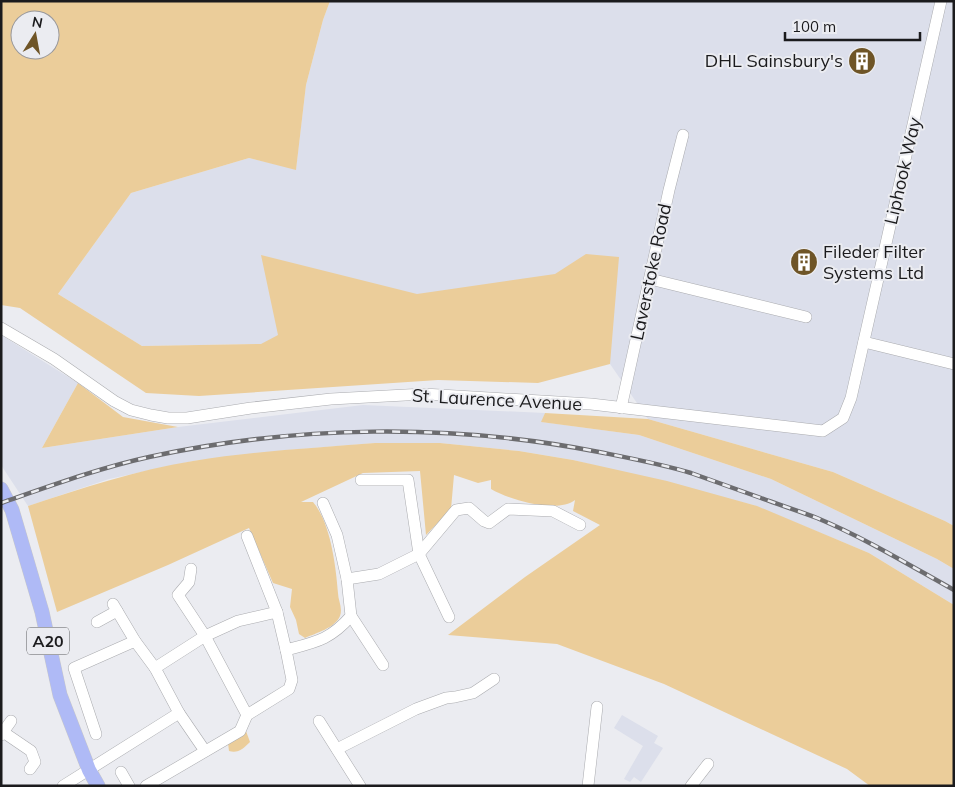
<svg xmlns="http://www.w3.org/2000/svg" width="955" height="787" viewBox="0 0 955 787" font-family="Mulish,sans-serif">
<rect width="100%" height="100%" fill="#ebecf1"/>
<g fill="#dcdfeb">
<path d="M 330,1 L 954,1 L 954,526 L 945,521 L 833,472 L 648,419 L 610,364 L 261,344 L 142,346 L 58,294 L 131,193 L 249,158 L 296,169 L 306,85 L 323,20 Z"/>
<path d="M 1,335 L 78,383 L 42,448 L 178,427 L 363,405 L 545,413 L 542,422 L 639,435 L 771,479 L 937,559 L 954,569 L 954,605 L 869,553 L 753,505 L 573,460 L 519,451 L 440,443 L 375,443 L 288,450 L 193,461 L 109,479 L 28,506 L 1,465 Z"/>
<path d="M 622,715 L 658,736 L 654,743 L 663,748 L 641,782 L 634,777 L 630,782 L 624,779 L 643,746 L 614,728 Z"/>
</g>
<g fill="#ebcd9a" fill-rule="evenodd">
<path d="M 1,1 L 330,1 L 323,20 L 306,85 L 296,170 L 249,158 L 131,193 L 58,294 L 142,346 L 261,344 L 278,335 L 261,255 L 417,294 L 555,274 L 586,254 L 619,257 L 610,364 L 538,383 L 438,380 L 199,396 L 146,393 L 20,308 L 1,305 ZM 20,20 L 50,20 L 50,50 L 20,50 Z"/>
<path d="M 78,383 L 123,417 L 178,427 L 42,448 Z"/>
<path d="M 545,413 L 648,419 L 833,472 L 945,521 L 954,526 L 954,569 L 937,559 L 771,479 L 639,435 L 541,422 Z"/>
<path d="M 375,443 L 440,443 L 519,451 L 573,460 L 667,481 L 757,506 L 869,553 L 954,605 L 954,786 L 870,786 L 847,769 L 664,684 L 557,644 L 448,635 L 525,577 L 600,525 L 573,511 L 575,500 C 557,514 510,500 491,489 L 491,480 L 478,483 L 454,475 L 451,509 L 426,535 L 420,471 L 363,473 L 301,502 L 313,502 C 331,523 336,568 338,593 C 338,600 343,608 340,616 C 335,628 316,633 305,638 L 299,634 L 296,620 L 290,607 L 292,589 L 273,583 L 249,528 L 168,565 L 57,612 L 28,506 C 82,488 137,470 193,461 C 254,451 315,448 375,443 Z"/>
<path d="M 246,731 L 250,742 C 244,748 238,754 229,751 L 228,743 Z"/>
</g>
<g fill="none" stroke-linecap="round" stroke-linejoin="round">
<g stroke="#aaabaf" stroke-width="12">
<g id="minor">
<path d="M 650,279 L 806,317"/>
<path d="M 1,328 L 54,359 L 114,401 L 131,410 L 151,415 L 168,418 L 187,418 L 251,408 L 331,399 L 424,394 L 591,404 L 823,431 L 843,418 L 851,398 L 941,1"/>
<path d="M 864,342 L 954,364"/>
<path d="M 621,408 L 669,190 L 683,135"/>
<path d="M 361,480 L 408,480 L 419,554 L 449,617"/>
<path d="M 323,503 L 337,535 L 347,579"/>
<path d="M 247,536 L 277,612"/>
<path d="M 191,569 L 189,582 L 178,595 L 205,636 L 247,715"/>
<path d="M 113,604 L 135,641"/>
<path d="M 351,616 L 383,665"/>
<path d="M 97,622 L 117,611"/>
<path d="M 179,713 L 205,751"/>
<path d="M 319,721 L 360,786"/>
<path d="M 3,732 L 31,751 L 35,762 L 30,769"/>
<path d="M 96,734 L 74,668 L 135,641 L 155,668"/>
<path d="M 1,735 L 11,721"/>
<path d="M 337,749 L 416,709 L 446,698 L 455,697 L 473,693 L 494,679"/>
<path d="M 121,772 L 129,786"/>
<path d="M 63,786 L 179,713 L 155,668 L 205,636 L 238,621 L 277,612 L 286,650 C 316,642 330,640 351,616 L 347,579 L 379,574 L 419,554 L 456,510 L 469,508 L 484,521 L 489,523 L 508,509 L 553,511 L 580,525"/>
<path d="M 146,786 L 240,731 L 247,715 L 289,689 L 292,680 L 286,650"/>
<path d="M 588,786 L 597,707"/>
<path d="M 691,786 L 708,764"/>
</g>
</g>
<g stroke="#c8c8c9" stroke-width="15">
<path id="major" d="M 1,489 L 12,510 L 42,612 L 60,695 L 89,770 L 98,786"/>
</g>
<use href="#minor" stroke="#fff" stroke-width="11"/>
<use href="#major" stroke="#afbaf6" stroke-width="14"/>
<g stroke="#6c6c6f" stroke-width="4.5">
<path id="rail" d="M 1,503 C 50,486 99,468 149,457 C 296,425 451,423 599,452 C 629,458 661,464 691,473 C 714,481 738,490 761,498 C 780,505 799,511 817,518 C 865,538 909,565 954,590"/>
</g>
<use href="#rail" stroke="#ebecf1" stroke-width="2.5" stroke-dasharray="8" stroke-linecap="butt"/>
</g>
<defs>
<g id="building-disc" transform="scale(1.4375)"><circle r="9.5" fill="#6f5527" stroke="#ebecf1"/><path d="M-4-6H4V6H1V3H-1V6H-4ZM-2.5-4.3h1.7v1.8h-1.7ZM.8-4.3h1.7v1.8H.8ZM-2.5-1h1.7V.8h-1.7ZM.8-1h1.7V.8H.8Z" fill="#fff"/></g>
</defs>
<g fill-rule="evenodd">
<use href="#building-disc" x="862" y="61"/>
<use href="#building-disc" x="804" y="262"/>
</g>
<g text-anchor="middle" stroke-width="4" stroke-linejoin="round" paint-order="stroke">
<rect fill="#ebecf1" stroke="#595a5d" stroke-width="1" x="27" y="627.5" width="42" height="27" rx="4"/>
<g font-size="16" font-weight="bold" fill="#1b1b1d">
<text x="48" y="647">A20</text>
</g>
<g font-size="18" fill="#1b1b1d" stroke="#ebecf1" text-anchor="end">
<text x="843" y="67">DHL Sainsbury's</text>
<text x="823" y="258" text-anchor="start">Fileder Filter<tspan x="823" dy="21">Systems Ltd</tspan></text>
</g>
<g font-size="18" fill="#1b1b1d" stroke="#ebecf1">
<text transform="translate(903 171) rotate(-77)" y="6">Liphook Way</text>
<text transform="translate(651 272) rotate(-78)" y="6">Laverstoke Road</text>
<text transform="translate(497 400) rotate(3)" y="6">St. Laurence Avenue</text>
</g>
</g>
<rect width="955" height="787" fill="none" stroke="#1b1b1d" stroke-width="5"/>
<g transform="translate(35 35) rotate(11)"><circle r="24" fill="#ebecf1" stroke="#98989c"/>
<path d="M0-4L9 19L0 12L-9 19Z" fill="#6f5527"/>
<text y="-8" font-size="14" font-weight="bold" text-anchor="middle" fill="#1b1b1d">N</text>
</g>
<path d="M785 32v8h135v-8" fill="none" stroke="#1b1b1d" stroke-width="2.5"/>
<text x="792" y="32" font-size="15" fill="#1b1b1d" stroke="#ebecf1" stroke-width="4" paint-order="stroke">100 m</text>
</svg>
